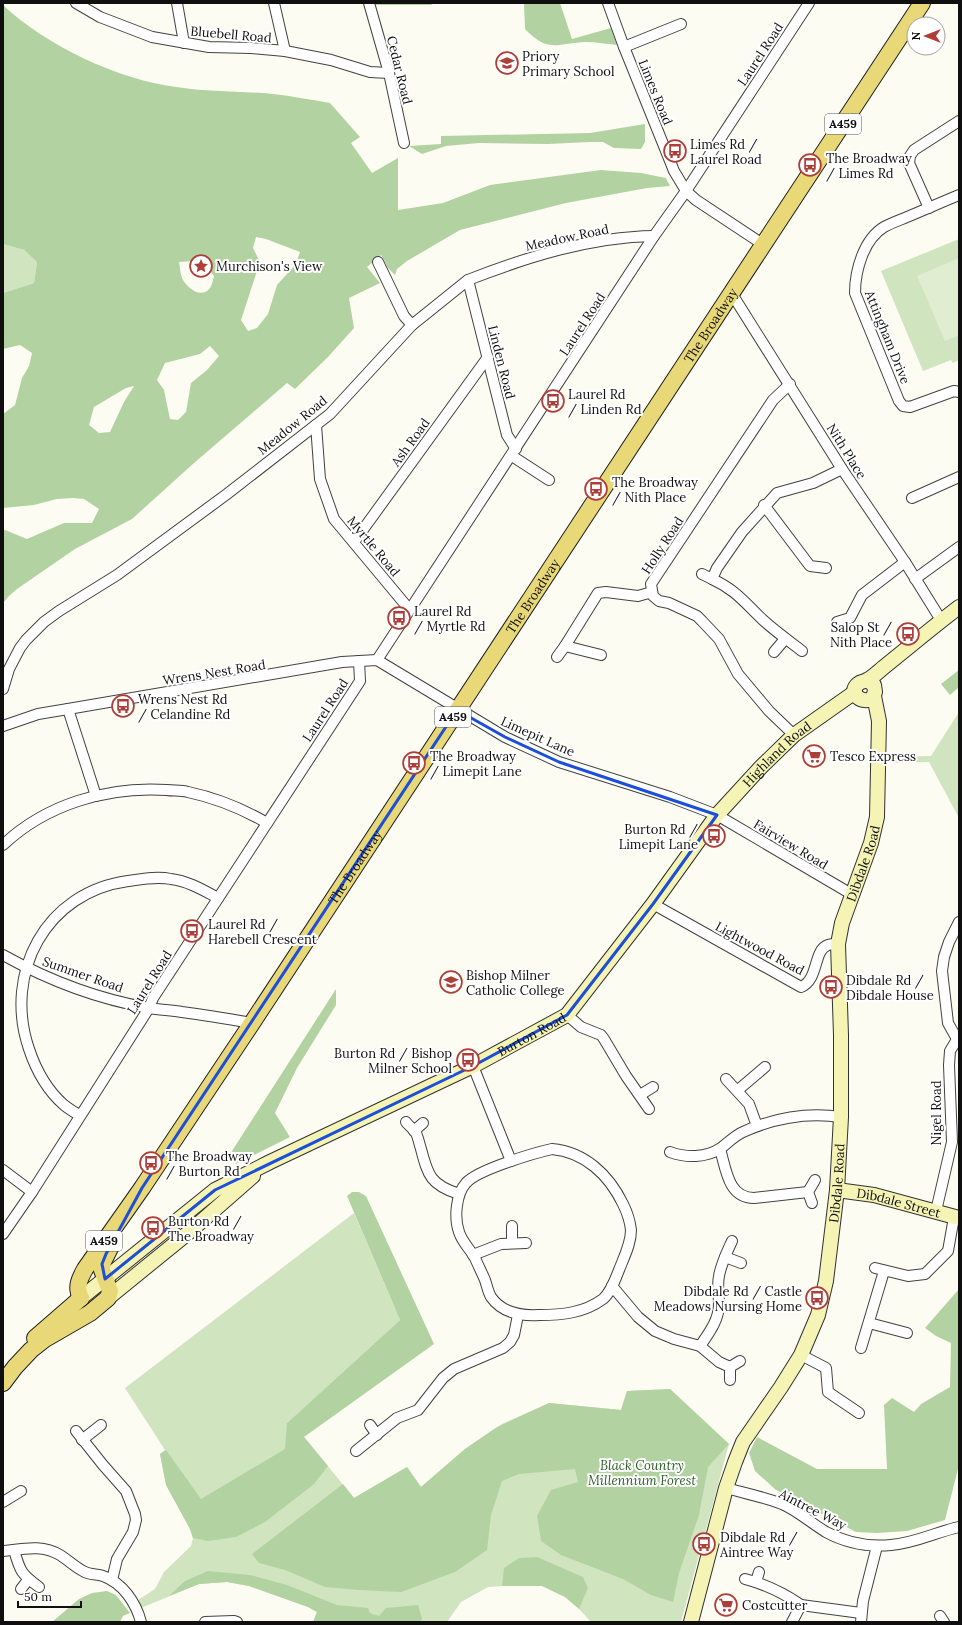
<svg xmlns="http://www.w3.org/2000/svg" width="962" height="1625" viewBox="0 0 962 1625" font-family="Lora,serif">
<rect width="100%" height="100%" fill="#fdfcf2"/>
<g fill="#cfe4bf">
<path d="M 959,239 L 959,360 L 953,363 L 951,360 L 923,371 L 881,271 Z"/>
<path d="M 3,244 L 24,250 L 37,262 L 34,283 L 3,293 Z"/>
<path d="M 959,712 L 959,818 L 929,762 L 883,763 L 883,757 L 931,756 Z"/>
<path d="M 354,1213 L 400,1320 L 287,1423 L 304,1437 L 354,1498 L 407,1467 L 421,1487 L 465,1449 L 502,1424 L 549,1403 L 621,1410 L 627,1391 L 670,1389 L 729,1444 L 681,1622 L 591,1622 L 579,1609 L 565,1597 L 542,1586 L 518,1585 L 488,1587 L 461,1602 L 447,1622 L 313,1622 L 317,1612 L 308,1607 L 249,1586 L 227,1582 L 199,1584 L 141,1608 L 138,1600 L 155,1589 L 164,1572 L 191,1546 L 193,1538 L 190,1529 L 166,1485 L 160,1454 L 165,1450 L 125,1388 Z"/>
</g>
<g fill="#b2d3a1" fill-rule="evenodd">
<path d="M 373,3 L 434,3 L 431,5 L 374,5 Z"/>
<path d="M 524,3 L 560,3 L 572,39 L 611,28 L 617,45 C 607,44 596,42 586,42 C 557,43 549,54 525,29 Z"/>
<path d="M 3,5 C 45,45 119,80 176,87 C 208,92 241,91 273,94 C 292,96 312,100 330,103 L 360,137 L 351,143 L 372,173 L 398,158 L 398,210 L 443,203 L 490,185 L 601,170 L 641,173 L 666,178 L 670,186 L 647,188 L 566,203 L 460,230 L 407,261 L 397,269 L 395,275 L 388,268 L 381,255 L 367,267 L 380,283 L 349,298 L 354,328 L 328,357 L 295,389 L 287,383 L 194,463 L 132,519 L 75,549 L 17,589 L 9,596 L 3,603 L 3,531 L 5,530 L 27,539 L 64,523 L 92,523 L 99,509 L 84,499 L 73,498 L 57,499 L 34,505 L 3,508 L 3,414 L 15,405 L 22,378 L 29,366 L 32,353 L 20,345 L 3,349 L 3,293 L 34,283 L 37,262 L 24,250 L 3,244 ZM 256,237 L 266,239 L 300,252 L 296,264 L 277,285 L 268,314 L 257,328 L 248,331 L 241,320 L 260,262 L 253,248 ZM 195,261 L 204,264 L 214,276 C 213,280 212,285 210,288 C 201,300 186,287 182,278 C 180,273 180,267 179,262 ZM 210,346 L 219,356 L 207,370 L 191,383 L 186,412 L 178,420 L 170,419 L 164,390 L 157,380 L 165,363 L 200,354 ZM 134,386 L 124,402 L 110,432 L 99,433 L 89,425 L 94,407 L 126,388 Z"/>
<path d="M 645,124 L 645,142 L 641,149 L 614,148 L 603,142 L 590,142 L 548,144 L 479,143 L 446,146 L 422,154 L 409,146 L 441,144 L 441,136 L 590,133 Z"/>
<path d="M 959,670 L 959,687 L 950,695 L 941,684 Z"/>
<path d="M 336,989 L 336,1005 L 297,1068 L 275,1113 L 290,1137 L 236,1164 L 232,1151 Z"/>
<path d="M 352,1192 L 359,1192 L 366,1196 L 434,1344 L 304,1437 L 328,1466 L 314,1484 L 265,1522 L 236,1537 L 208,1541 L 193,1538 L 190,1529 L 166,1485 L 160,1454 L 166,1450 L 201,1499 L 285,1449 L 287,1423 L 400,1320 L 347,1196 Z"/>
<path d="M 959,1289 L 959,1465 L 945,1520 L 907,1531 L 877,1533 L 856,1532 L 776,1490 L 755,1471 L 749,1453 L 757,1437 L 817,1469 L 887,1469 L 884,1405 L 892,1398 L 914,1412 L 921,1404 L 950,1387 L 951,1343 L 936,1336 L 925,1328 Z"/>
<path d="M 670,1389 L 729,1444 L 708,1467 L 699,1515 L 679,1573 L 673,1602 L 651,1595 L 623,1579 L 561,1555 L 541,1541 L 537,1516 L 551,1490 L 578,1482 L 575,1469 L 519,1474 L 502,1481 L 491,1515 L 487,1550 L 455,1572 L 401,1592 L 359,1590 L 325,1587 L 285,1570 L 259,1563 L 252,1554 L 343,1484 L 354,1498 L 407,1467 L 421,1487 L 465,1449 L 497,1427 L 549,1403 L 621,1410 L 627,1391 Z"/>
<path d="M 537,1557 L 583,1577 L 588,1588 L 579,1609 L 565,1597 L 542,1586 L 502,1586 L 504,1568 L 519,1558 Z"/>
<path d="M 208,1571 L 250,1575 L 287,1585 L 337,1605 L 368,1608 L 370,1613 L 379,1616 L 386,1608 L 418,1605 L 422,1619 L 420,1622 L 313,1622 L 317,1612 L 308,1607 L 249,1586 L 227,1582 L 199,1584 L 169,1596 L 185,1581 Z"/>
<path d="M 107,1591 L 116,1595 L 130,1613 L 123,1616 L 120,1622 L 52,1622 L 79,1599 L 92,1593 Z"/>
</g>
<path fill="#e0edd0" d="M 959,258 L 959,335 L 945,341 L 917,276 Z"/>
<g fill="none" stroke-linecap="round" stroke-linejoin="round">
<g stroke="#424242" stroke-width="12">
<g id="street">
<path d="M 76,3 L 100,17 L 152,37 L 209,47 L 251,48 L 285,51 L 331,60 L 370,72 L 389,73"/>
<path d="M 177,3 L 184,43"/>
<path d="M 274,3 L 285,51"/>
<path d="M 369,3 L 389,73 L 404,143"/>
<path d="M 608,3 L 624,47 L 674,171 L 686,191 L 696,200 L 764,245"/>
<path d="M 624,47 L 681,24"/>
<path d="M 959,195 C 942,202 924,210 907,217 C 900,220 891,223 884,227 C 864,239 855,270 855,293 L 899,401 L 903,406 L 910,407 L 954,391 L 959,392"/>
<path d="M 929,208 L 909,163 L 910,156 L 914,150 L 959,121"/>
<path d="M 378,262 L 404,316 L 412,325"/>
<path d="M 468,280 L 507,435 L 516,449"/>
<path d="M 732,294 L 842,469 L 905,562 L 941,620"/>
<path d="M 790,384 L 773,400 L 651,584 L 653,596 L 659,601 L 669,603 L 697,616 L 702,621 L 719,639 L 738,674 L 769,711 L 794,735"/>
<path d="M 316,425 L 320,479 L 334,519 L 409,609"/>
<path d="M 512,456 L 549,480"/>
<path d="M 912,498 L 959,477"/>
<path d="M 764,505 L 810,566 L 826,568"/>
<path d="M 354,542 L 488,357"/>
<path d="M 702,574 L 712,579"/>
<path d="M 915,579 L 959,547"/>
<path d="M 837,622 L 850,618 L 862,595 L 905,562"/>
<path d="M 802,651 C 789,641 775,631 763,620 C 744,602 736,590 712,579 L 717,568 L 742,532 L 777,493 L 813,483 L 842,469"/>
<path d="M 774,652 L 785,639"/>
<path d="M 601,655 L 565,646 L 598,593 L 606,592 L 638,596 L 652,592"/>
<path d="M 557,657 L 565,646"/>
<path d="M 377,660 L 654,236 L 686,191 L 809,3"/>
<path d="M 3,689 L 9,669 L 20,648 L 26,640 L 44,622 L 59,611 L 117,575 L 227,494 L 330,414 L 412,325 L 468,280 C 527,257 590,237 654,236"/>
<path d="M 68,709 L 96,796"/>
<path d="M 3,726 L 38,714 L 68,709 L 342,662 L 377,660 L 505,737 L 559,762 L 670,797 L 717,815 L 853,895"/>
<path d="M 3,845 C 46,804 108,786 167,790 C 174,791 181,790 188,792 C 216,798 243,809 267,823"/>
<path d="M 653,904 L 801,987 C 819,980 813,950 828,945 C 831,944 835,944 838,944"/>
<path d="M 3,955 C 48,980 98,999 149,1008 C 160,1010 171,1010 182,1012 C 205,1015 229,1019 252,1023"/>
<path d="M 567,1015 L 581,1027 L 601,1035 L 604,1039 L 626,1076 L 649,1109"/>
<path d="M 957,1039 L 948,1023 L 942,971 L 944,957 L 949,942 L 959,922"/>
<path d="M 473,1066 L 511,1161"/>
<path d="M 726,1079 L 749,1104 L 757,1126"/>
<path d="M 738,1090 L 765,1067"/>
<path d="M 640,1095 L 653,1087"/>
<path d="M 79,1115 C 74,1112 69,1109 64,1105 C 48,1091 36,1070 29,1049 C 3,973 46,892 128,881 C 142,879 157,876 171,879 C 188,881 203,890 218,898"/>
<path d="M 406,1122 C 408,1125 412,1128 415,1131 C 418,1136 419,1143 421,1149 C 428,1176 431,1185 459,1194"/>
<path d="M 414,1131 L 423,1123"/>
<path d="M 552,1149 C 585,1152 609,1175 623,1204 C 627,1212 630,1221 631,1230 C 631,1244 624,1257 619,1270 C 615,1280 611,1292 603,1299 C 584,1313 562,1315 539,1315 C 521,1316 502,1313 491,1297 C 488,1292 487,1286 485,1280 C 482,1273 478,1265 475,1258 C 470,1249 462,1242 459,1232 C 454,1218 456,1194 466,1183 C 477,1170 534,1153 552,1149 Z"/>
<path d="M 720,1149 C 726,1169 728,1198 754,1198 L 808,1192"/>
<path d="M 670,1152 C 686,1158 706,1158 721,1148 C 728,1143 734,1136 743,1132 C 774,1118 807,1112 841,1117"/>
<path d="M 3,1170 L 32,1192"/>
<path d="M 812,1203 L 808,1192 L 815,1180"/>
<path d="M 936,1211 L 952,1142 L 949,1065 L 950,1051 L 959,1036"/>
<path d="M 512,1226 L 512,1243"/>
<path d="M 3,1234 L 32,1192 L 149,1008 L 153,998 L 360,681 L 359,661"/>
<path d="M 473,1255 L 501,1244 L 526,1243"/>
<path d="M 725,1257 L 741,1263"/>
<path d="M 875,1268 L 908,1276 L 925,1274 L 948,1251 L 954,1217"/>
<path d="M 612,1286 L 638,1317 L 655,1331 L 674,1339 L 700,1346 L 719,1362 L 730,1367"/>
<path d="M 869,1323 L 907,1333"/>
<path d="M 700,1346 C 709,1333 719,1320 719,1304 C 719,1295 717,1285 719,1276 C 721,1264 727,1252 732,1241"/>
<path d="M 861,1348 L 884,1271"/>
<path d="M 801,1355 L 826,1368 L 828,1392 L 859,1413"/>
<path d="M 730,1380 L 730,1367 L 740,1361"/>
<path d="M 370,1425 L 377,1435"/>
<path d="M 76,1431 L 103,1465 L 126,1491 L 135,1514 L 136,1520 L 133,1532 L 117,1559 L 112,1580"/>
<path d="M 82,1440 L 101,1425"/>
<path d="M 356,1451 L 397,1418 L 418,1410 L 443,1378 L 454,1369 L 503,1348 L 510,1342 L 514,1335 L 518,1315"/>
<path d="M 726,1488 C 744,1493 764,1497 782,1504 C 798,1511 811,1523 826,1532 C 846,1543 869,1547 891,1545 C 916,1543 936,1532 959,1527"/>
<path d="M 3,1502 L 21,1491"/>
<path d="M 14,1550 C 20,1571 21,1574 39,1587"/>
<path d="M 3,1551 C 23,1549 42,1544 60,1555 C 68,1560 75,1567 83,1571 C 89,1575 97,1574 103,1576 C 123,1583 136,1603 141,1622"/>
<path d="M 745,1579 C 764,1584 785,1594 801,1605 L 861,1613"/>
<path d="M 756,1582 L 759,1572"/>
<path d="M 21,1589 L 28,1580"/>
<path d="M 940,1616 L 944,1622"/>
<path d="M 205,1622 L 234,1621 L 237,1622"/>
<path d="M 792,1622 L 801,1605"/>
<path d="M 861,1622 L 863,1601 L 877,1546"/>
</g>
</g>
<g stroke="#313131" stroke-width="16">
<g id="secondary">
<path d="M 867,680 L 874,685 L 875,692 L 872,699 C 860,704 848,692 858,684 C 861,681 864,682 867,680 C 872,678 879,671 884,667 C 909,647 934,626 959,607"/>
<path id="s1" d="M 837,1190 L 874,1195 L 959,1218"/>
<path id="s2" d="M 81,1298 L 215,1190 L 270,1162 L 473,1066 L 567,1015 L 653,904 L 717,815 L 761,767 L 794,735 L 855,692"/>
<path d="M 108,1298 L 188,1233 L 253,1176"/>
<path id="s3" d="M 691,1622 L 726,1488 L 735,1462 L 743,1442 L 781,1387 L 801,1355 L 818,1315 L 826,1281 L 837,1190 L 841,1117 L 841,1035 L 838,944 L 842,923 L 871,843 L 877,817 L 879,721 L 874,696"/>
</g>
</g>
<g stroke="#202020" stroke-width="18">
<g id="primary">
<path id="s4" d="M 81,1298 C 75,1287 80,1278 85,1269 L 142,1188 L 252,1023 L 922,3"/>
<path d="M 35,1338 L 81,1298"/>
<path d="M 3,1383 L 15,1367 L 31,1350 L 45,1339 L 90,1313 L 108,1298 L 110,1291 L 102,1270 L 102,1264 L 112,1244"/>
</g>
</g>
<use href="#street" stroke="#fff" stroke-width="10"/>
<use href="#secondary" stroke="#f5f4b5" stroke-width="14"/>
<use href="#primary" stroke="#e8d878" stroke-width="16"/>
</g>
<path fill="none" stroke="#1d4ed8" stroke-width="3" stroke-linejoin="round" d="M 457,710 L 505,737 L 559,762 L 717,815 L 653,904 L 567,1015 L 473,1066 L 215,1190 L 105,1279 L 102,1264 L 106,1254 L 142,1188 Z"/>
<defs>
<g id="school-ring" transform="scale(1.15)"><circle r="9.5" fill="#fff" stroke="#ae3e38" stroke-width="1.5"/><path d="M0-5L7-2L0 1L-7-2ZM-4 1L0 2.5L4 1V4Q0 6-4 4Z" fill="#ae3e38"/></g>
<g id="bus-ring" transform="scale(1.15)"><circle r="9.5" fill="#fff" stroke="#ae3e38" stroke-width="1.5"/><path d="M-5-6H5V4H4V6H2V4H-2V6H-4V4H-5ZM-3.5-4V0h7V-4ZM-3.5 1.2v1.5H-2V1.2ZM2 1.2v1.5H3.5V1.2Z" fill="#ae3e38"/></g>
<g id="sight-ring" transform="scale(1.15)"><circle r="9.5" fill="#fff" stroke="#ae3e38" stroke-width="1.5"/><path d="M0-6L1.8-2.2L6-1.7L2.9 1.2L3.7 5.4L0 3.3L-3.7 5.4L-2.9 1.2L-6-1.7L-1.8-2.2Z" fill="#ae3e38"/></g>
<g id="supermarket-ring" transform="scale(1.15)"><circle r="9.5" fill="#fff" stroke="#ae3e38" stroke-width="1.5"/><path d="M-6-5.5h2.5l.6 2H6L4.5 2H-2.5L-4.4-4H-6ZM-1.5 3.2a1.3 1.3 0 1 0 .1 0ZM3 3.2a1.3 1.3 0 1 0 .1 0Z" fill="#ae3e38"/></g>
</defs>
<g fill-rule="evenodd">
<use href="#school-ring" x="507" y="63"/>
<use href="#bus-ring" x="675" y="151"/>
<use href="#bus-ring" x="810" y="165"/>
<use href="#sight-ring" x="201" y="266"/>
<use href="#bus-ring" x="553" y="401"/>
<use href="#bus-ring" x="596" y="489"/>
<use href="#bus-ring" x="399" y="618"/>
<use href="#bus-ring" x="908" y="634"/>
<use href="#bus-ring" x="123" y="706"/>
<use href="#supermarket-ring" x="814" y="756"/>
<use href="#bus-ring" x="414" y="763"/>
<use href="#bus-ring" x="714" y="836"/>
<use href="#bus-ring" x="192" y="931"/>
<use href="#school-ring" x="451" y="982"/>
<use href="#bus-ring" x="831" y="987"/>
<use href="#bus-ring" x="468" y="1060"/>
<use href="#bus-ring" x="151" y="1163"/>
<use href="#bus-ring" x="153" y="1228"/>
<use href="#bus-ring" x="817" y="1298"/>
<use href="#bus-ring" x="704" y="1544"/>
<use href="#supermarket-ring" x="726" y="1605"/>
</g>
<g text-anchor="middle" stroke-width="4" stroke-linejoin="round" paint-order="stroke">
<g fill="#fff" stroke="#575757" stroke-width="1">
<rect x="825" y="114" width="36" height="20" rx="3"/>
<rect x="435" y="707" width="36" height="20" rx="3"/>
<rect x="86" y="1231" width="36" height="20" rx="3"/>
</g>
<g font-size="12" font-weight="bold" fill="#0f0f0f">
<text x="843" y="128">A459</text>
<text x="453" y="721">A459</text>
<text x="104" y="1245">A459</text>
</g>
<g font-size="13" fill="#0f0f0f" stroke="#fff">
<text transform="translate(231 34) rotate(5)" y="5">Bluebell Road</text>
<text transform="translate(760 54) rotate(-57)" y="5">Laurel Road</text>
<text transform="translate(400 70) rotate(76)" y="5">Cedar Road</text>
<text transform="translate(656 92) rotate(68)" y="5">Limes Road</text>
<text transform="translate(567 237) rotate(-12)" y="5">Meadow Road</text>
<text transform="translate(582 324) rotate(-57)" y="5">Laurel Road</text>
<text dy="5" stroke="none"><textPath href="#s4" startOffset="1163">The Broadway</textPath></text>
<text transform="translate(888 337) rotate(68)" y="5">Attingham Drive</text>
<text transform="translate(502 362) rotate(76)" y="5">Linden Road</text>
<text transform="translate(292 425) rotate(-39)" y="5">Meadow Road</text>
<text transform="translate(410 442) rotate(-54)" y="5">Ash Road</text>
<text transform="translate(847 451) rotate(58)" y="5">Nith Place</text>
<text transform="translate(662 545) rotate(-57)" y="5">Holly Road</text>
<text transform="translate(374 546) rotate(50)" y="5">Myrtle Road</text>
<text dy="5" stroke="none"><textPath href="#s4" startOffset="839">The Broadway</textPath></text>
<text transform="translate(214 672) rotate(-9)" y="5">Wrens Nest Road</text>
<text transform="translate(325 710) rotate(-57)" y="5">Laurel Road</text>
<text transform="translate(538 736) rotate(24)" y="5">Limepit Lane</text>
<text dy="5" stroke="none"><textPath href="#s2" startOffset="901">Highland Road</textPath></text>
<text transform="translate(791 844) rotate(31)" y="5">Fairview Road</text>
<text dy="5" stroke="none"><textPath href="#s3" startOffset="793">Dibdale Road</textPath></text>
<text dy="5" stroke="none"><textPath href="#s4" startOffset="515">The Broadway</textPath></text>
<text transform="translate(760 948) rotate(28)" y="5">Lightwood Road</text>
<text transform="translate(83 974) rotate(19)" y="5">Summer Road</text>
<text transform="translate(149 982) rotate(-58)" y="5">Laurel Road</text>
<text dy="5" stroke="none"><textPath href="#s2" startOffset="525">Burton Road</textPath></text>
<text transform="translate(936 1113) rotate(-90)" y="5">Nigel Road</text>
<text dy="5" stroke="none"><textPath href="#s3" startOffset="469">Dibdale Road</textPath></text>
<text dy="5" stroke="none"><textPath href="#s1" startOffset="63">Dibdale Street</textPath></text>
<text transform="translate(813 1509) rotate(27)" y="5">Aintree Way</text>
</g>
<g font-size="13" fill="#0f0f0f" stroke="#fff" text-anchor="start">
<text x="522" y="61">Priory<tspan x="522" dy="15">Primary School</tspan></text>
<text x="690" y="149">Limes Rd /<tspan x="690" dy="15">Laurel Road</tspan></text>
<text x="826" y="163">The Broadway<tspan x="826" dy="15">/ Limes Rd</tspan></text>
<text x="216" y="271">Murchison's View</text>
<text x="568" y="399">Laurel Rd<tspan x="568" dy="15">/ Linden Rd</tspan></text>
<text x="612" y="487">The Broadway<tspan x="612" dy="15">/ Nith Place</tspan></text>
<text x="414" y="616">Laurel Rd<tspan x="414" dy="15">/ Myrtle Rd</tspan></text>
<text x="892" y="632" text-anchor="end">Salop St /<tspan x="892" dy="15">Nith Place</tspan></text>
<text x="138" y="704">Wrens Nest Rd<tspan x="138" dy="15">/ Celandine Rd</tspan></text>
<text x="430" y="761">The Broadway<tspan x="430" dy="15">/ Limepit Lane</tspan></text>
<text x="830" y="761">Tesco Express</text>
<text x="698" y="834" text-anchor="end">Burton Rd /<tspan x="698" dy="15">Limepit Lane</tspan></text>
<text x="208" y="929">Laurel Rd /<tspan x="208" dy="15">Harebell Crescent</tspan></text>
<text x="466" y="980">Bishop Milner<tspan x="466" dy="15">Catholic College</tspan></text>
<text x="846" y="985">Dibdale Rd /<tspan x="846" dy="15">Dibdale House</tspan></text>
<text x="452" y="1058" text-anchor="end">Burton Rd / Bishop<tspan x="452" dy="15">Milner School</tspan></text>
<text x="166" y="1161">The Broadway<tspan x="166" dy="15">/ Burton Rd</tspan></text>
<text x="168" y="1226">Burton Rd /<tspan x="168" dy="15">The Broadway</tspan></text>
<text x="802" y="1296" text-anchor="end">Dibdale Rd / Castle<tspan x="802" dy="15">Meadows Nursing Home</tspan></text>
<text x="720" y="1542">Dibdale Rd /<tspan x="720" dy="15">Aintree Way</tspan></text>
<text x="742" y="1610">Costcutter</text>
</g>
<g font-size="13" font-style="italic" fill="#2d5f27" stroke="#fff">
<text x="642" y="1470">Black Country<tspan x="642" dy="15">Millennium Forest</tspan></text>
</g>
</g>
<rect width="962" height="1625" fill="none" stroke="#0f0f0f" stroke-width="8"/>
<g transform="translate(926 36) rotate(270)"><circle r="19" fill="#ffffff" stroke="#9f9f9f"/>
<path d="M0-3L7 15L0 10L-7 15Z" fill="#ae3e38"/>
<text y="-6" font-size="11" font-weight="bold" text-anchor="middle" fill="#0f0f0f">N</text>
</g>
<path d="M18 1601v6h63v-6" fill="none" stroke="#0f0f0f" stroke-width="2"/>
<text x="24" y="1601" font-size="12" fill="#0f0f0f" stroke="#ffffff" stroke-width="3" paint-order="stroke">50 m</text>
</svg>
